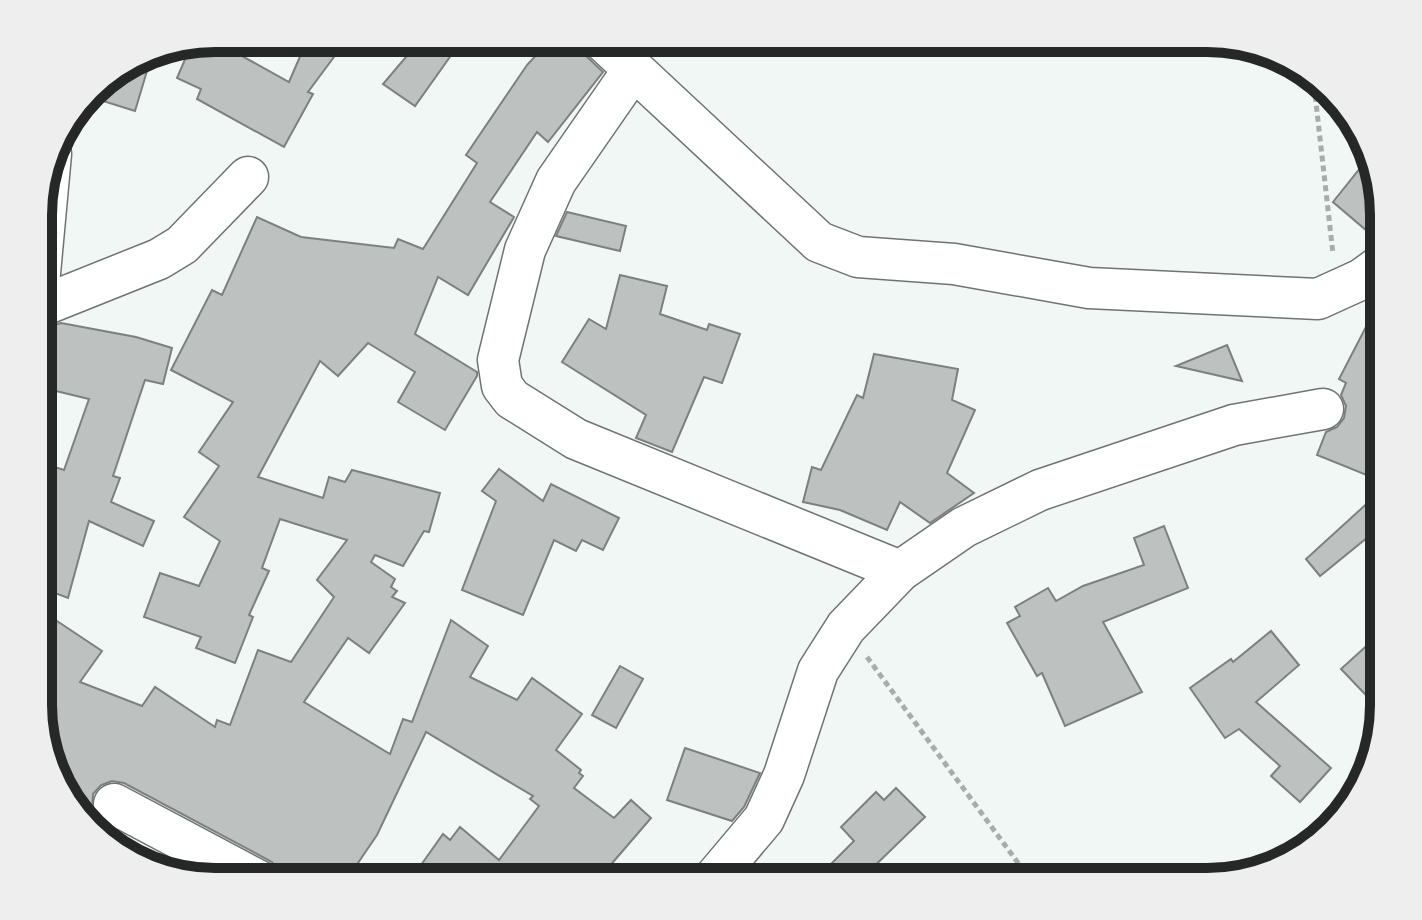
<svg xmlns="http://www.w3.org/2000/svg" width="1422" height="920" viewBox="0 0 1422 920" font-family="'Golos Text',sans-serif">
<rect width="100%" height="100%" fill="#f1f7f5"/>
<g fill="#bdc2c0" stroke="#7c807f" stroke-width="2">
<path d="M 215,38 L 239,38 L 233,51 L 289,82 L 308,38 L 348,38 L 308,92 L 313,94 L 284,147 L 197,99 L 201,89 L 177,78 L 192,43 Z"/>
<path d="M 422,38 L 433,38 L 452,54 L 415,106 L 383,84 Z"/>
<path d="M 552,38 L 578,38 L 584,54 L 603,72 L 548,142 L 537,132 L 490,202 L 514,217 L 468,295 L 438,277 L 415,334 L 477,372 L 477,376 L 445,430 L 398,402 L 415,372 L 368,343 L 338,376 L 320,361 L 258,477 L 323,498 L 329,477 L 345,482 L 352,470 L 440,493 L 429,532 L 424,531 L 403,566 L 375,555 L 371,562 L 395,579 L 391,587 L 397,591 L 392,597 L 405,603 L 369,653 L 348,638 L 304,702 L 390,754 L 403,719 L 412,722 L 451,620 L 488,646 L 470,677 L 517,700 L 532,678 L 582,714 L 556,750 L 581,770 L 579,773 L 583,776 L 574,788 L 614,818 L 631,800 L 651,818 L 608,868 L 623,882 L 409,882 L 443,834 L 450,840 L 460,827 L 499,860 L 539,806 L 530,799 L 533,796 L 426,732 L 377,835 L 345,882 L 288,882 L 272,862 L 124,783 L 112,781 L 101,785 L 93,794 L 92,810 L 72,805 L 62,794 L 46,745 L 55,704 L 39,696 L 39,609 L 102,651 L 80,682 L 142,706 L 155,687 L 215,727 L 217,720 L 230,725 L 258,650 L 291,662 L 334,597 L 317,580 L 347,540 L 280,519 L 262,568 L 269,571 L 249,615 L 253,617 L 235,663 L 196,648 L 201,637 L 144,617 L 160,573 L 199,586 L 220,541 L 184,517 L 219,466 L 199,452 L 233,402 L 171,370 L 212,290 L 222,295 L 257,217 L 301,237 L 394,248 L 398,239 L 423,249 L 477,163 L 466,155 L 527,65 Z"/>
<path d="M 126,65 L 147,71 L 135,111 L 87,96 L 98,82 Z"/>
<path d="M 1369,157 L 1384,211 L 1367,231 L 1333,202 Z"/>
<path d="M 567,212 L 626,226 L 620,251 L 556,236 Z"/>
<path d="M 620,275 L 667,286 L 660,314 L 707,330 L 709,324 L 740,334 L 722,383 L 704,377 L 672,452 L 636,438 L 646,415 L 562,362 L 589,319 L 606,329 Z"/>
<path d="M 1384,292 L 1384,482 L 1317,455 L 1326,432 L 1337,427 L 1344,418 L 1346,406 L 1341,395 L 1346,383 L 1339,379 Z"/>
<path d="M 61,323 L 136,337 L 172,348 L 163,384 L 145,380 L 113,476 L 120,478 L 111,502 L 154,521 L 143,546 L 89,521 L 68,598 L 39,587 L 39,462 L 64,470 L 89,399 L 39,387 L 39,329 Z"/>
<path d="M 1227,345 L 1242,381 L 1176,366 Z"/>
<path d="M 874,354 L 958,369 L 952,400 L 975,410 L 947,473 L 974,493 L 930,523 L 900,502 L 887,530 L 840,510 L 803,502 L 812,467 L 821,470 L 857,395 L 863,398 Z"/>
<path d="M 499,469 L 543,501 L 551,484 L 619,518 L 603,550 L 582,540 L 576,551 L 554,540 L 523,615 L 462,590 L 496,501 L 482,491 Z"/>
<path d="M 1384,488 L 1384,524 L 1320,576 L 1306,559 Z"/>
<path d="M 1164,526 L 1188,588 L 1103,622 L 1142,692 L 1065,726 L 1042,673 L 1037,676 L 1007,623 L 1020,616 L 1015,607 L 1048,588 L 1056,601 L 1083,586 L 1144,565 L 1134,538 Z"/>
<path d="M 1384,630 L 1384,714 L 1341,669 Z"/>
<path d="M 1271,631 L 1299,665 L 1256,702 L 1331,768 L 1300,802 L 1271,776 L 1280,766 L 1239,729 L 1225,738 L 1190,688 L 1231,659 L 1233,662 Z"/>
<path d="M 620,666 L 643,679 L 616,728 L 592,715 Z"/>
<path d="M 685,748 L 760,773 L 744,807 L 732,821 L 667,800 Z"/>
<path d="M 896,788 L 925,817 L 858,882 L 813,882 L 854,841 L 841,827 L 876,792 L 884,800 Z"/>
</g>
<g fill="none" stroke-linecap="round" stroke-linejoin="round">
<g stroke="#6f7472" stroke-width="43">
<g id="minor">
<path d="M 600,38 L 819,242 L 858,257 L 954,264 L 1089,288 L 1318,299 L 1362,279 L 1384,263"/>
<path d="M 633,70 L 556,181 L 525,250 L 498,360 L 502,386 L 512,399 L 576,439 L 900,571"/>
<path d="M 39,284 L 51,154"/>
<path d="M 39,307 L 159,259 L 182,245 L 248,177"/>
<path d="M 114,804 L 261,882"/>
<path d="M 711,882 L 764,819 L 784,775 L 818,671 L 846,627 L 900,571 L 964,527 L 1040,490 L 1234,425 L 1323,409"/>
</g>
</g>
<g stroke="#a8acab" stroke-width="5" stroke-dasharray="6 4" stroke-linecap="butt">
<path d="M 1313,76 L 1333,254"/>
<path d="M 867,657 L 1032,882"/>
</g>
<use href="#minor" stroke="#fff" stroke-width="40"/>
</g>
<path d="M0 0H1422V920H0ZM215 52H1207A163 163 0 0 1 1370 215V705A163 163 0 0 1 1207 868H215A163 163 0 0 1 52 705V215A163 163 0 0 1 215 52Z" fill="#eee" fill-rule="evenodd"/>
<path fill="none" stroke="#262827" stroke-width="10" d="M215 52H1207A163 163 0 0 1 1370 215V705A163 163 0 0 1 1207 868H215A163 163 0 0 1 52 705V215A163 163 0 0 1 215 52Z"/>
</svg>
